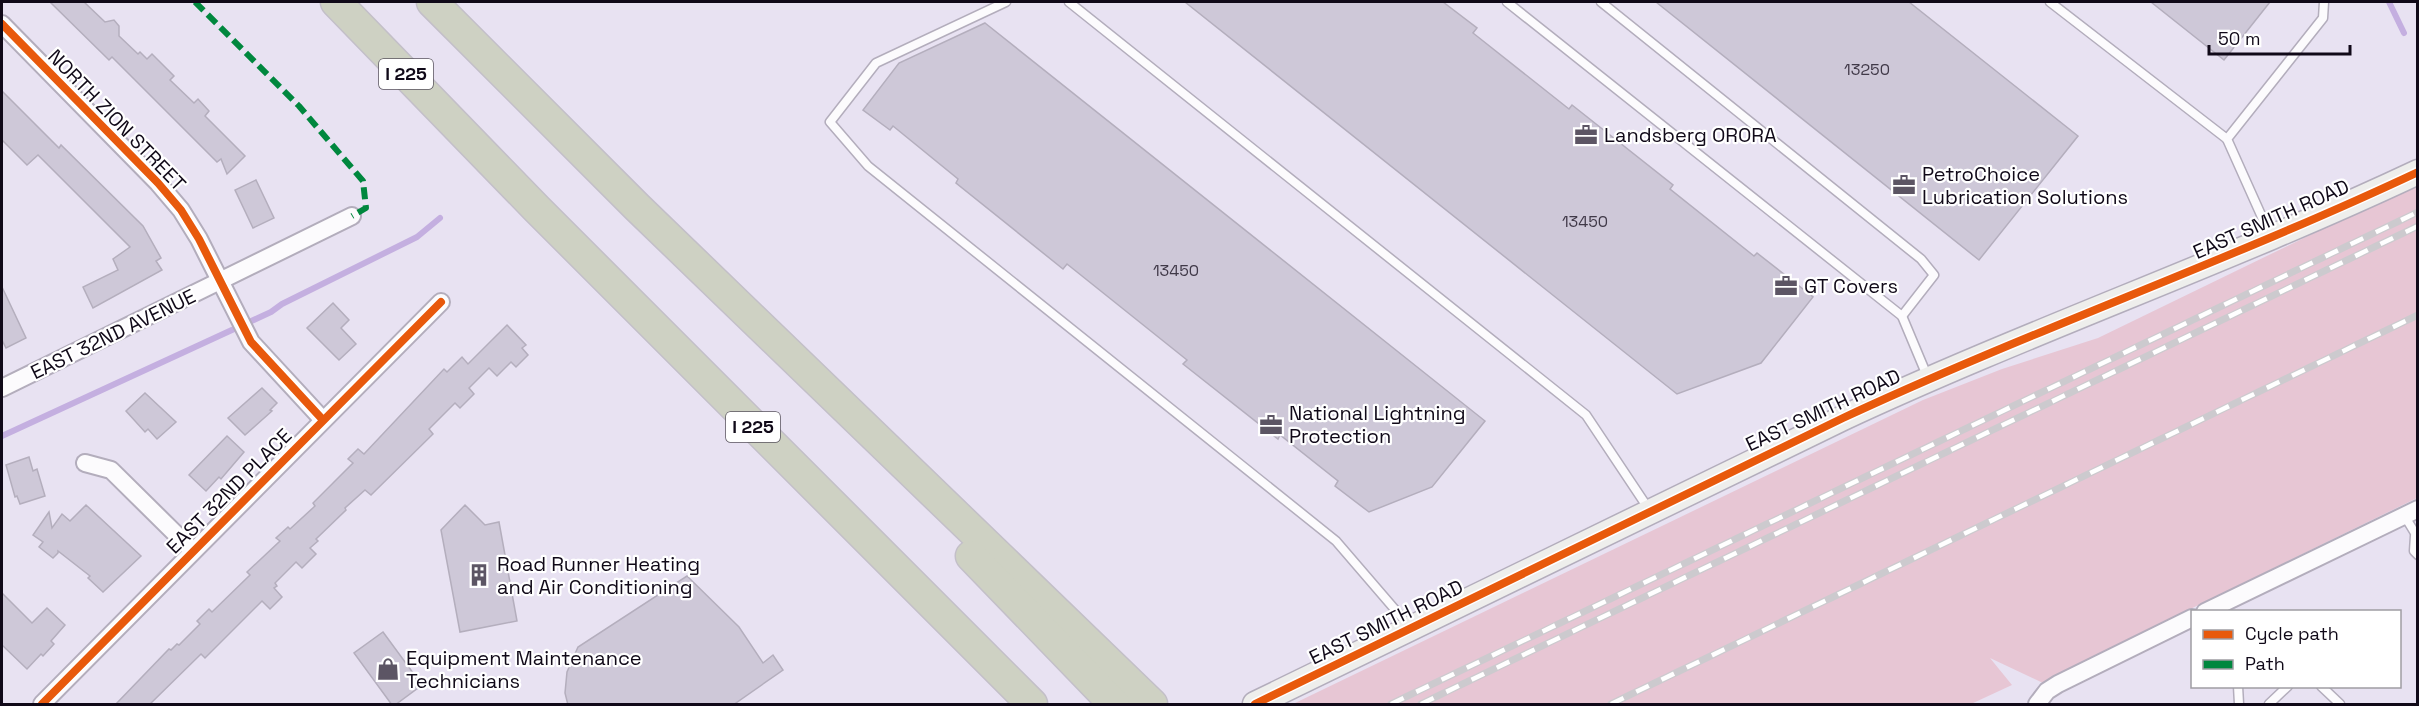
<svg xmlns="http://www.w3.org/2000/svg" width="2419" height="706" viewBox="0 0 2419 706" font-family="'Space Grotesk',sans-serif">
<rect width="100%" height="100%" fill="#e8e2f2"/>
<path fill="#e7c6d4" d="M 2417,183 L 2417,498 L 2088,659 L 2043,683 L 1990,658 L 2012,685 L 1971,704 L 1293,704 L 1923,400 L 2002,369 L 2098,338 Z"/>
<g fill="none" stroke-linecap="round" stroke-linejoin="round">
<g stroke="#c4afe0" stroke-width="6">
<path d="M 2389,2 L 2404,33"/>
<path d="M 2,436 L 271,312 L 282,304 L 417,237 L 440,218"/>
</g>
</g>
<g fill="#cec8d8" stroke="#b4aebd" stroke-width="1.5">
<path d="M 50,2 L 84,2 L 105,22 L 114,20 L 119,26 L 119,36 L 138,54 L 140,52 L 147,59 L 152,54 L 174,76 L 170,80 L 194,103 L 198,99 L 209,111 L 205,116 L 245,156 L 227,174 L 221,159 L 217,162 L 112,57 L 109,60 Z"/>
<path d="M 1185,2 L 1443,2 L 1477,28 L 1473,33 L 1569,109 L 1572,105 L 1673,185 L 1670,189 L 1754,256 L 1757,253 L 1813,297 L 1761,363 L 1677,394 Z"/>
<path d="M 1656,2 L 1909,2 L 2078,136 L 1979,260 Z"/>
<path d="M 2151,2 L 2270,2 L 2224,60 Z"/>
<path d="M 985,23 L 1485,421 L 1432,487 L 1369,512 L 1335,486 L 1338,481 L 1280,435 L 1278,439 L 1183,364 L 1187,360 L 1067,264 L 1063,269 L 956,183 L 958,179 L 893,126 L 890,130 L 863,110 L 899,63 Z"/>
<path d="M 2,91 L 59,148 L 61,145 L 143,226 L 161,258 L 156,261 L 162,270 L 93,308 L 83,287 L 118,270 L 113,259 L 130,247 L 38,155 L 27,165 L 2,140 Z"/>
<path d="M 256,180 L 274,218 L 253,228 L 235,190 Z"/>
<path d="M 2,287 L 26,338 L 6,348 L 2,340 Z"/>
<path d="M 333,303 L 349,320 L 341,328 L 356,344 L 339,360 L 307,328 Z"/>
<path d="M 507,325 L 526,345 L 522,348 L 528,355 L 516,367 L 511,362 L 497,376 L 489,368 L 469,388 L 474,394 L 460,408 L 455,403 L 429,429 L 433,434 L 371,495 L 365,490 L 345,508 L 346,510 L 316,539 L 318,541 L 310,548 L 316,554 L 302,568 L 296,562 L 275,583 L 277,586 L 274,588 L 282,597 L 270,609 L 262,601 L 205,658 L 201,654 L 149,705 L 115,705 L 169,649 L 171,650 L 177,644 L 179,645 L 200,624 L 197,621 L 209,609 L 212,612 L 250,575 L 247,572 L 280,541 L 276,538 L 288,527 L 290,529 L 315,506 L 313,503 L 353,463 L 348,459 L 358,449 L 364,454 L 444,369 L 447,372 L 462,357 L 468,364 Z"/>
<path d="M 262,388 L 277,403 L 270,410 L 272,411 L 245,435 L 228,418 Z"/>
<path d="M 145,393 L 176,422 L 157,439 L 148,429 L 145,432 L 126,411 Z"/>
<path d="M 227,436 L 244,452 L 221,479 L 219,477 L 206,491 L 189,475 Z"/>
<path d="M 29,457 L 33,471 L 37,469 L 45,496 L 20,504 L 17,496 L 15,497 L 6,465 Z"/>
<path d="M 86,505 L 141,556 L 103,592 L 88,578 L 90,576 L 58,551 L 58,553 L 53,558 L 39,547 L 43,542 L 33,535 L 49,512 L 52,528 L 62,514 L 70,521 Z"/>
<path d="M 465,505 L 485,525 L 499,522 L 517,621 L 460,632 L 441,530 Z"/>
<path d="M 687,576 L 739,627 L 763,663 L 773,655 L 783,670 L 733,705 L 568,705 L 565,693 L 567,672 L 578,647 Z"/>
<path d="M 2,593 L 32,623 L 47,608 L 65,625 L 51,641 L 54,644 L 43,656 L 41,654 L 27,669 L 2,645 Z"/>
<path d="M 383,632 L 422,685 L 395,705 L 392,705 L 354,653 Z"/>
</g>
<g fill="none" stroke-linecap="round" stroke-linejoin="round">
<g stroke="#b3adbc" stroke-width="11">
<g id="lane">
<path d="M 1006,2 L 876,63 L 830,122 L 868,166 L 1336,541 L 1410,627"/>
<path d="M 1069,2 L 1586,415 L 1650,511"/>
<path d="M 1507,2 L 1902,316 L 1928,378"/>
<path d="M 1601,2 L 1921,259 L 1934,275 L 1902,316"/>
<path d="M 2050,2 L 2227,139"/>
<path d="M 2270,235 L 2227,139 L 2323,18 L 2324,2"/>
<path d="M 2404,515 L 2418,538"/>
<path d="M 2415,536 L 2414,551 L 2418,555"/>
<path d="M 2238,686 L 2239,704"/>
<path d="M 2321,686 L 2340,704"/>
<path d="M 2269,704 L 2288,686"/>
</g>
</g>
<g stroke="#b3adbc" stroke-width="20">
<g id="street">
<path d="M 2,24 L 158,183 L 181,210 L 199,239 L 251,342 L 323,420"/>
<path d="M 2,388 L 352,216"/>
<path d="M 85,463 L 111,470 L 193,551"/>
<path d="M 2205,612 L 2418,509"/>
<path d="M 42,704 L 441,302"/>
<path d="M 2037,704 L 2047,691 L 2058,684 L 2192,618"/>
</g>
</g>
<g stroke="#b3adbc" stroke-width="27">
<path id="secondary" d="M 1255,704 L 1843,418 C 2032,330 2229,261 2418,172"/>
</g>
<g stroke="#c3bfc8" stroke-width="33">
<g id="highway">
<path d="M 336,2 L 537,209 L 1032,704"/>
<path d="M 432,2 L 637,207 L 1152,704"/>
<path d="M 971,556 L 1114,704"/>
</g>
</g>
<use href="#lane" stroke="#fcfbfd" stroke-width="8"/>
<use href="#street" stroke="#fcfbfd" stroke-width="16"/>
<use href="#secondary" stroke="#eeeeec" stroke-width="24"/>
<use href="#highway" stroke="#ced1c3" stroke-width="30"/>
<g stroke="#cccace" stroke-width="7">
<g id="rail">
<path d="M 1391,704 L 2418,212"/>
<path d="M 1421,704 L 2418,226"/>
<path d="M 1611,704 L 2418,315"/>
</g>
</g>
<use href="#rail" stroke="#fff" stroke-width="4.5" stroke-dasharray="14" stroke-linecap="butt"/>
<path stroke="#00873e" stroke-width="6" stroke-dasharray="12 6" stroke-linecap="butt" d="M 195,2 L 299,106 L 363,181 L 366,208 L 352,216"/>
<g stroke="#fff" stroke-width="11">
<g id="cycleway">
<path d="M 2,24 L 158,183 L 181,210 L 199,239 L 251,342 L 323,420"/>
<path d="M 42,704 L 441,302"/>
<path d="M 1255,704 L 1843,418 C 2032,330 2229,261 2418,172"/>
</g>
</g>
<use href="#cycleway" stroke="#e8590c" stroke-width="8"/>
</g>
<defs>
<g id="office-bare" transform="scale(1.8)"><path d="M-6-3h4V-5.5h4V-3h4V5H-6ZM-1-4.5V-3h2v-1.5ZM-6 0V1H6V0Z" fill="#5c5564" stroke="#fff" stroke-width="2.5" paint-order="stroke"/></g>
<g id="building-bare" transform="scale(1.8)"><path d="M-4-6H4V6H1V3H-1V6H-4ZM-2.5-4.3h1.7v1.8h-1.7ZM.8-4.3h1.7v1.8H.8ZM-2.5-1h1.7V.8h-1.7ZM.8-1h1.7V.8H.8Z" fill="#5c5564" stroke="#fff" stroke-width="2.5" paint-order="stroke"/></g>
<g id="shop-bare" transform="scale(1.8)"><path d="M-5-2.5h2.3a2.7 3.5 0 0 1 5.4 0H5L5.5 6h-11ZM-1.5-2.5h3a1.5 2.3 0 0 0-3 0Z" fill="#5c5564" stroke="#fff" stroke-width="2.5" paint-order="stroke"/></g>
</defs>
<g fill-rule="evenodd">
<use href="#office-bare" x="1586" y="135"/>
<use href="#office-bare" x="1904" y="185"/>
<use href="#office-bare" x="1786" y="286"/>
<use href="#office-bare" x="1271" y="425"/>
<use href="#building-bare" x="479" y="575"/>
<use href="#shop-bare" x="388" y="669"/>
</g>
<g text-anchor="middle" stroke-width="4.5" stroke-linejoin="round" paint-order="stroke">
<g font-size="16" fill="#403948">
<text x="1867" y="75">13250</text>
<text x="1585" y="227">13450</text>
<text x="1176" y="276">13450</text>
</g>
<g fill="#fff" stroke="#58535d" stroke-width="1.5">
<rect x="379" y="59" width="54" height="30" rx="4.5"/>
<rect x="726" y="412" width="54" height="30" rx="4.5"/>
</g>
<g font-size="18" font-weight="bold" fill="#100918">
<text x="406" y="80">I 225</text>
<text x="753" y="433">I 225</text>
</g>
<g font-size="20" fill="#100918" stroke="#fff">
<text transform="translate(117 120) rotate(46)" y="7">NORTH ZION STREET</text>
<text transform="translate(2271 219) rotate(-24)" y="7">EAST SMITH ROAD</text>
<text transform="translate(113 334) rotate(-26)" y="7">EAST 32ND AVENUE</text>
<text transform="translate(1823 410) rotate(-25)" y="7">EAST SMITH ROAD</text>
<text transform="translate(229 491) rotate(-45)" y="7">EAST 32ND PLACE</text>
<text transform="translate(1386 622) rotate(-26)" y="7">EAST SMITH ROAD</text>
</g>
<g font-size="20" fill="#100918" stroke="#fff" text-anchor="start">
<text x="1604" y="142">Landsberg ORORA</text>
<text x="1922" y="181">PetroChoice<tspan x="1922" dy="23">Lubrication Solutions</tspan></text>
<text x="1804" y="293">GT Covers</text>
<text x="1289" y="420">National Lightning<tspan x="1289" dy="23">Protection</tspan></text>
<text x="497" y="571">Road Runner Heating<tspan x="497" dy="23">and Air Conditioning</tspan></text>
<text x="406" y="665">Equipment Maintenance<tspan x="406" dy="23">Technicians</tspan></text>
</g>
</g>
<rect width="2419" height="706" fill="none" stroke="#100918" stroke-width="6"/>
<rect x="2191" y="610" width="210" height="78" fill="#ffffff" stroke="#9f9da3" stroke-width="1.5"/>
<rect x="2203" y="630" width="30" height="9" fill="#e8590c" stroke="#9f9da3" stroke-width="1.5"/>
<text x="2245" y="640" font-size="18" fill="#100918">Cycle path</text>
<rect x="2203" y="660" width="30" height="9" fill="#00873e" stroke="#9f9da3" stroke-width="1.5"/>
<text x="2245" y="670" font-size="18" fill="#100918">Path</text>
<path d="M2209 45v9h141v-9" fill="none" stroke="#100918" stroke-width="3"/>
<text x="2218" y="45" font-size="18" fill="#100918" stroke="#ffffff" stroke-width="4.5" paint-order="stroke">50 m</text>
</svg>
